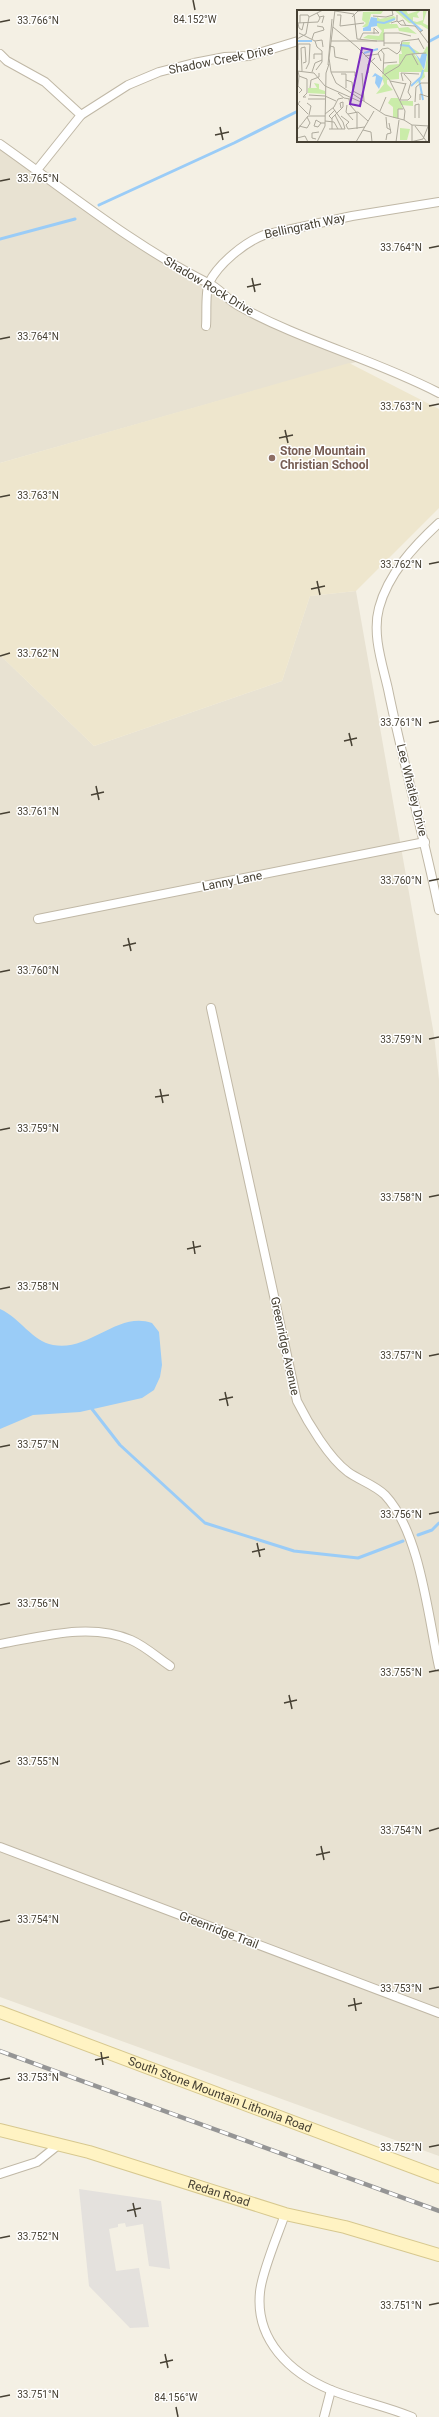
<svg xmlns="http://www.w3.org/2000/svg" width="439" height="2417" viewBox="0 0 439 2417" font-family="Roboto,sans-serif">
<rect width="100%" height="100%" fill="#f4f0e4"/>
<g fill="#e8e2d2">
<path d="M 0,144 L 209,290 L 363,360 L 0,463 Z"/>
<path d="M 356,591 L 434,1035 L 439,1080 L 439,2156 L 0,1997 L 0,655 L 94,746 L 282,681 L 310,596 Z"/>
</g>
<path fill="#eee6cd" d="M 349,363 L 439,409 L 439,508 L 356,591 L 310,596 L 282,681 L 94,746 L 0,655 L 0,463 Z"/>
<path fill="#e4e1dd" d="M 79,2189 L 161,2201 L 170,2269 L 149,2266 L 143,2224 L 126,2227 L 125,2223 L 118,2224 L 118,2227 L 109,2229 L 116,2271 L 139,2268 L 149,2327 L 130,2328 L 89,2286 Z"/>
<path fill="#9accf7" d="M 0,1309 C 20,1318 32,1341 53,1345 C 90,1352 117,1311 152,1323 L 159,1332 L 162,1365 L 160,1377 L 154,1390 L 142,1398 L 80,1412 L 33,1415 L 0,1429 Z"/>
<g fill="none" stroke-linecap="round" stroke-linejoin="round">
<g stroke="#9accf7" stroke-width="3">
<path d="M 428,42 L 439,36"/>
<path d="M 99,205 L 234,143 L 298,111"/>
<path d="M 0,239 L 75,219"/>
<path d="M 92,1409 L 120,1445 L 205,1523 L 294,1551 L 358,1558 L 403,1541"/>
<path d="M 418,1535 L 432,1530 L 439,1523"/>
</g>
<g stroke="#c0b8a6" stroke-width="10">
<g id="street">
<path d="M 0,54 L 7,61 L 45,82 L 81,115"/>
<path d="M 0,144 C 68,192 134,246 208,283 C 219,288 227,299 237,305 C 301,341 374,359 439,393"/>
<path d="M 37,170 L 81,115 L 128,85 L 159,72 L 194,63 L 225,57 L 249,56 L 298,41"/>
<path d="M 206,326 C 207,316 205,291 209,283 C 218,264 245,242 264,235 L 352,216 L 439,202"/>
<path d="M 439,523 C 414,546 388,574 379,608 C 372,634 382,663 388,689 C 403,763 424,836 439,910"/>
<path d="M 38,919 L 425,842"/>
<path d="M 211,1008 L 297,1401 C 308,1423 329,1458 348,1472 C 359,1480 375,1485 385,1495 C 420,1532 428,1616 439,1667"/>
<path d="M 0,1644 C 41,1637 90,1622 131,1640 C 145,1646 158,1658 170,1666"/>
<path d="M 0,1847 L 439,2013"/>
<path d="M 0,2174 L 37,2162 L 57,2146"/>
<path d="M 285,2214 C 278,2235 262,2271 260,2292 C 255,2340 290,2373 331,2390 C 358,2401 386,2406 412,2417"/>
<path d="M 324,2417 L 331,2390"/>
</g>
</g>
<g stroke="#d7c88f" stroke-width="14">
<g id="secondary">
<path id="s1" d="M 0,2012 L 439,2177"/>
<path id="s2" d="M 0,2130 L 89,2152 L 285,2214 L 345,2227 L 439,2255"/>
</g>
</g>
<use href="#street" stroke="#fff" stroke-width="8"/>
<use href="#secondary" stroke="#fff3c3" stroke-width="12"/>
<g stroke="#959595" stroke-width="4.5">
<path id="rail" d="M 0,2051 L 439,2211"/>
</g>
<use href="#rail" stroke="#fff" stroke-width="3" stroke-dasharray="9" stroke-linecap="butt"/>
</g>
<path fill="none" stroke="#464033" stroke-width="1.5" d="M 193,0 L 195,10M 0,22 L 10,20M 220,127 L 223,140M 215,135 L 229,132M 0,181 L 10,179M 429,248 L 439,246M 252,278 L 255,292M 247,287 L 261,284M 0,339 L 10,337M 429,406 L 439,404M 285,430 L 288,443M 279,438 L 293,435M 0,497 L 10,495M 429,564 L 439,562M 317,581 L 320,595M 311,589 L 325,586M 0,656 L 10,653M 429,723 L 439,721M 349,733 L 352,746M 344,741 L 357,738M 96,786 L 99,800M 91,795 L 104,792M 0,814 L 10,812M 429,881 L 439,879M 128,938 L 131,951M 123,946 L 136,943M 0,972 L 10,970M 429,1039 L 439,1037M 160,1089 L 163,1103M 155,1097 L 169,1095M 0,1130 L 10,1128M 429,1197 L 439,1195M 193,1241 L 195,1254M 187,1249 L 201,1246M 0,1289 L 10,1287M 429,1356 L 439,1354M 225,1392 L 228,1406M 219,1400 L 233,1397M 0,1447 L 10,1445M 429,1514 L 439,1512M 257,1543 L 260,1557M 252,1552 L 265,1549M 0,1605 L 10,1603M 429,1672 L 439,1670M 289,1695 L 292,1709M 284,1703 L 297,1700M 0,1764 L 10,1761M 429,1831 L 439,1828M 321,1846 L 324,1860M 316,1855 L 330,1852M 0,1922 L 10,1920M 429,1989 L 439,1987M 354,1998 L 356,2011M 348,2006 L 362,2003M 101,2052 L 103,2065M 95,2060 L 109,2057M 0,2080 L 10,2078M 429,2147 L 439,2145M 133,2203 L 136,2217M 127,2211 L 141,2208M 0,2238 L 10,2236M 429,2305 L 439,2303M 165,2354 L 168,2368M 160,2363 L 173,2360M 0,2397 L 10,2395M 176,2407 L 178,2417"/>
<circle fill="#8d6e63" stroke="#fff" stroke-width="1.5" cx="272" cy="458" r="4"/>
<g text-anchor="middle" stroke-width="3" stroke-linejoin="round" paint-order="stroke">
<g font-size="12" fill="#464033" stroke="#fff">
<text transform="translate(221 60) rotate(-11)" y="4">Shadow Creek Drive</text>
<text transform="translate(305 226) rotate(-12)" y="4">Bellingrath Way</text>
<text transform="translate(209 286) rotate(31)" y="4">Shadow Rock Drive</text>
<text transform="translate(412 790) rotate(76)" y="4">Lee Whatley Drive</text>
<text transform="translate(232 881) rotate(-11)" y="4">Lanny Lane</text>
<text transform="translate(285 1346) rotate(78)" y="4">Greenridge Avenue</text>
<text transform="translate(219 1930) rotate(21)" y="4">Greenridge Trail</text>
<text dy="4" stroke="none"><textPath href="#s1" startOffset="235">South Stone Mountain Lithonia Road</textPath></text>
<text dy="4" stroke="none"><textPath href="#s2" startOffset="228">Redan Road</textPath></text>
</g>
<g font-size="12" font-weight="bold" fill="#785e54" stroke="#fff" text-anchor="start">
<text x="280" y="455">Stone Mountain<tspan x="280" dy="14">Christian School</tspan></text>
</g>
</g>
<g transform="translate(297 10)">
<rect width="132" height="132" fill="#f4f0e4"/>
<path d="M 97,0 L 109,0 L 111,4 L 124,0 L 120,4 L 122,8 L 116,7 L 116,11 L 120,12 L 126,10 L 126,0 L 130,0 L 126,13 L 132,16 L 132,20 L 124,15 L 112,13 ZM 86,1 L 84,4 L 74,4 L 71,17 L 65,17 L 69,13 L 65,10 L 66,2 ZM 97,6 L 99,8 L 92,14 L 100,14 L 102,18 L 111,17 L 120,24 L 102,21 L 101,18 L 87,19 L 87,31 L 66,28 L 71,25 L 82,26 L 85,21 L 80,16 L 80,7 L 83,9 ZM 106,32 L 113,32 L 112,36 L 123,43 L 117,44 L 125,54 L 126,60 L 128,59 L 130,46 L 126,43 L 130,36 L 132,39 L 132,62 L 127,62 L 128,67 L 118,75 L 124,67 L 124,62 L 102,62 L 102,69 L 90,70 L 90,74 L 96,80 L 79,84 L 87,74 L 85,67 L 87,59 L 91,55 L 102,54 L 102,44 L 105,44 L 103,35 ZM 17,73 L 22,74 L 22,79 L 28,81 L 28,84 L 11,83 L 11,78 L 20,78 ZM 94,88 L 101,88 L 103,91 L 116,91 L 116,96 L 104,95 L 106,99 L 101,99 L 101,108 L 96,108 L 96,97 L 91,93 ZM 103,118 L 113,119 L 110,130 L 103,130 Z" fill="#caeca9"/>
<path d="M 74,7 L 80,8 L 80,16 L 74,17 L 74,21 L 66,21 L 66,18 L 71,16 ZM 118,43 L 123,49 L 125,43 L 130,44 L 127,60 ZM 78,63 L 86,68 L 82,79 L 78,73 L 79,66 L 75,67 Z" fill="#9accf7"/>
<path fill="none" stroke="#9accf7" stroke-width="2" d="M 102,0 L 125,21M 80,12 L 87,13 L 98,9M 0,31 L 15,31M 103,35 L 112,36 L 118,43M 67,43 L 81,39M 122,69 L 126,90M 114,76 L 124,67 L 126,60"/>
<path fill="none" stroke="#aeaa9d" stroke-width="1" d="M 38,0 L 32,48 L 34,62 L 39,73 L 88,105 L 107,110 L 115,115 L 132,116M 38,1 L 57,4 L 60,29 L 80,31M 40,5 L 44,5 L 43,16 L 67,13M 76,6 L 89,7 L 96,5 L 95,0M 22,7 L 27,6 L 25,13M 55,7 L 61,1 L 72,0M 100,11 L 104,15 L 118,16 L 123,22 L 126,20M 101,12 L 106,10 L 109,16M 0,13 L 21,12 L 23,8 L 20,3M 1,13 L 2,18 L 5,20 L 7,12M 3,13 L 3,5 L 11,5 L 12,7M 94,13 L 100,11 L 100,5M 36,17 L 60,37 L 92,69 L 108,101 L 107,110M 123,22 L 132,34M 2,23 L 18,31 L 20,37 L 25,41 L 25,52 L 19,60M 77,24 L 77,18 L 82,23M 121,28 L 127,39M 0,29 L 9,24 L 12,7 L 26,0M 15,29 L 17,23 L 27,20 L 26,17 L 20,16M 63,29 L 66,23 L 82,23M 18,31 L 25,30 L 26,37M 34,31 L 87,31M 87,33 L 103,33M 0,34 L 13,34 L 12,53 L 9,59M 33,36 L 37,37 L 38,47 L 51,50M 87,36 L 87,23 L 102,23 L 114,26M 84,40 L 87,44 L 86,64M 115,44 L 129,43M 68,46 L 81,44M 17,49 L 17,44 L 25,44M 1,50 L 1,34M 84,51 L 81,43 L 85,39 L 91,38 L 100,44 L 103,41 L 105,31 L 122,29M 87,53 L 100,52M 31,55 L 35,9M 0,61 L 17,63 L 28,76 L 64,92M 1,61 L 2,66 L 10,69 L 10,83 L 6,87 L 9,87M 5,61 L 4,38 L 8,37 L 9,52 L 6,53M 15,62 L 18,53 L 25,50M 34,62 L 58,62 L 58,66M 65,63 L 67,91M 71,63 L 71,54 L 78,48M 44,64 L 49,64 L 49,78M 87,65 L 102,56 L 109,45 L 115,44 L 121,55M 2,66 L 1,76 L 5,80 L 2,83M 49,70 L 55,72 L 56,81 L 67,87M 93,71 L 109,74M 106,71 L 104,63 L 122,64M 13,78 L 14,70 L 22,67 L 22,63M 41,83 L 47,88 L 53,89M 12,85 L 28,86M 28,86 L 39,91M 11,89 L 28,89M 52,89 L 53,95 L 60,103 L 60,119M 102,90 L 111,90 L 114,87 L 111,82 L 114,72 L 107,64M 103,90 L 109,73M 123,90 L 123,84 L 132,87M 3,91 L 1,94 L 11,104M 118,92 L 119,77 L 124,73 L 131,73M 10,93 L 14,96 L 12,105M 50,95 L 49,102 L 56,110M 83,101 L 89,87M 28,104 L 37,97 L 41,89 L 46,88M 51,104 L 61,102 L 71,111M 38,105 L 45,119M 44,106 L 52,112 L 49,115 L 51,119 L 68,117M 89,107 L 90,118 L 94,120M 101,108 L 101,99 L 106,99M 118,108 L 118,95 L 122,94 L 122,108M 35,109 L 32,106 L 38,100M 28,111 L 37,112 L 41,119M 24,113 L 19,110 L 17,116 L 21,117 L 24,113 L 28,113M 2,116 L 10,118 L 13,113 L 10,107M 118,116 L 130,132M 32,119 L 48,119 L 46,112 L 36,98M 35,119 L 35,108 L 46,97 L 46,92 L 43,93 L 44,98M 0,120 L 11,106 L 28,106M 66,120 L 74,122 L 75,132M 0,128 L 8,126 L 11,132M 19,129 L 15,128 L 15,123 L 22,122M 126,129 L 132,114M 89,130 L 90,124 L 94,123 L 92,113M 115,131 L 115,115M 20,132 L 28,116 L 29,63 L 32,54M 59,132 L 77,101M 99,132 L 102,110M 113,132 L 126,129"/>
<path fill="#7b2cbf" fill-opacity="0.15" stroke="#7b2cbf" stroke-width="2" d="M 65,38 L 75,40 L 63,96 L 53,94 Z"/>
<rect width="132" height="132" fill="none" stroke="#464033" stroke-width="2"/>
</g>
<g font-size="10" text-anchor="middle" fill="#464033" stroke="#fff" stroke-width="3" stroke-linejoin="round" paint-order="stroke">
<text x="195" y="23">84.152°W</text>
<text x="38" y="24">33.766°N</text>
<text x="38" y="182">33.765°N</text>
<text x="401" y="251">33.764°N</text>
<text x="38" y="340">33.764°N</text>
<text x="401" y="410">33.763°N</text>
<text x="38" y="499">33.763°N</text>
<text x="401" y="568">33.762°N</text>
<text x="38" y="657">33.762°N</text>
<text x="401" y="726">33.761°N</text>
<text x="38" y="815">33.761°N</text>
<text x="401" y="884">33.760°N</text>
<text x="38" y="974">33.760°N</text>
<text x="401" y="1043">33.759°N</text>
<text x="38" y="1132">33.759°N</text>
<text x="401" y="1201">33.758°N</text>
<text x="38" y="1290">33.758°N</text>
<text x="401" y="1359">33.757°N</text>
<text x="38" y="1448">33.757°N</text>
<text x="401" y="1518">33.756°N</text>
<text x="38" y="1607">33.756°N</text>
<text x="401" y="1676">33.755°N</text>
<text x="38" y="1765">33.755°N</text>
<text x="401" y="1834">33.754°N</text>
<text x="38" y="1923">33.754°N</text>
<text x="401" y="1992">33.753°N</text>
<text x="38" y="2081">33.753°N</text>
<text x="401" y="2151">33.752°N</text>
<text x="38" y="2240">33.752°N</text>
<text x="401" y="2309">33.751°N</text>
<text x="38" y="2398">33.751°N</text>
<text x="176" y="2401">84.156°W</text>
</g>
</svg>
